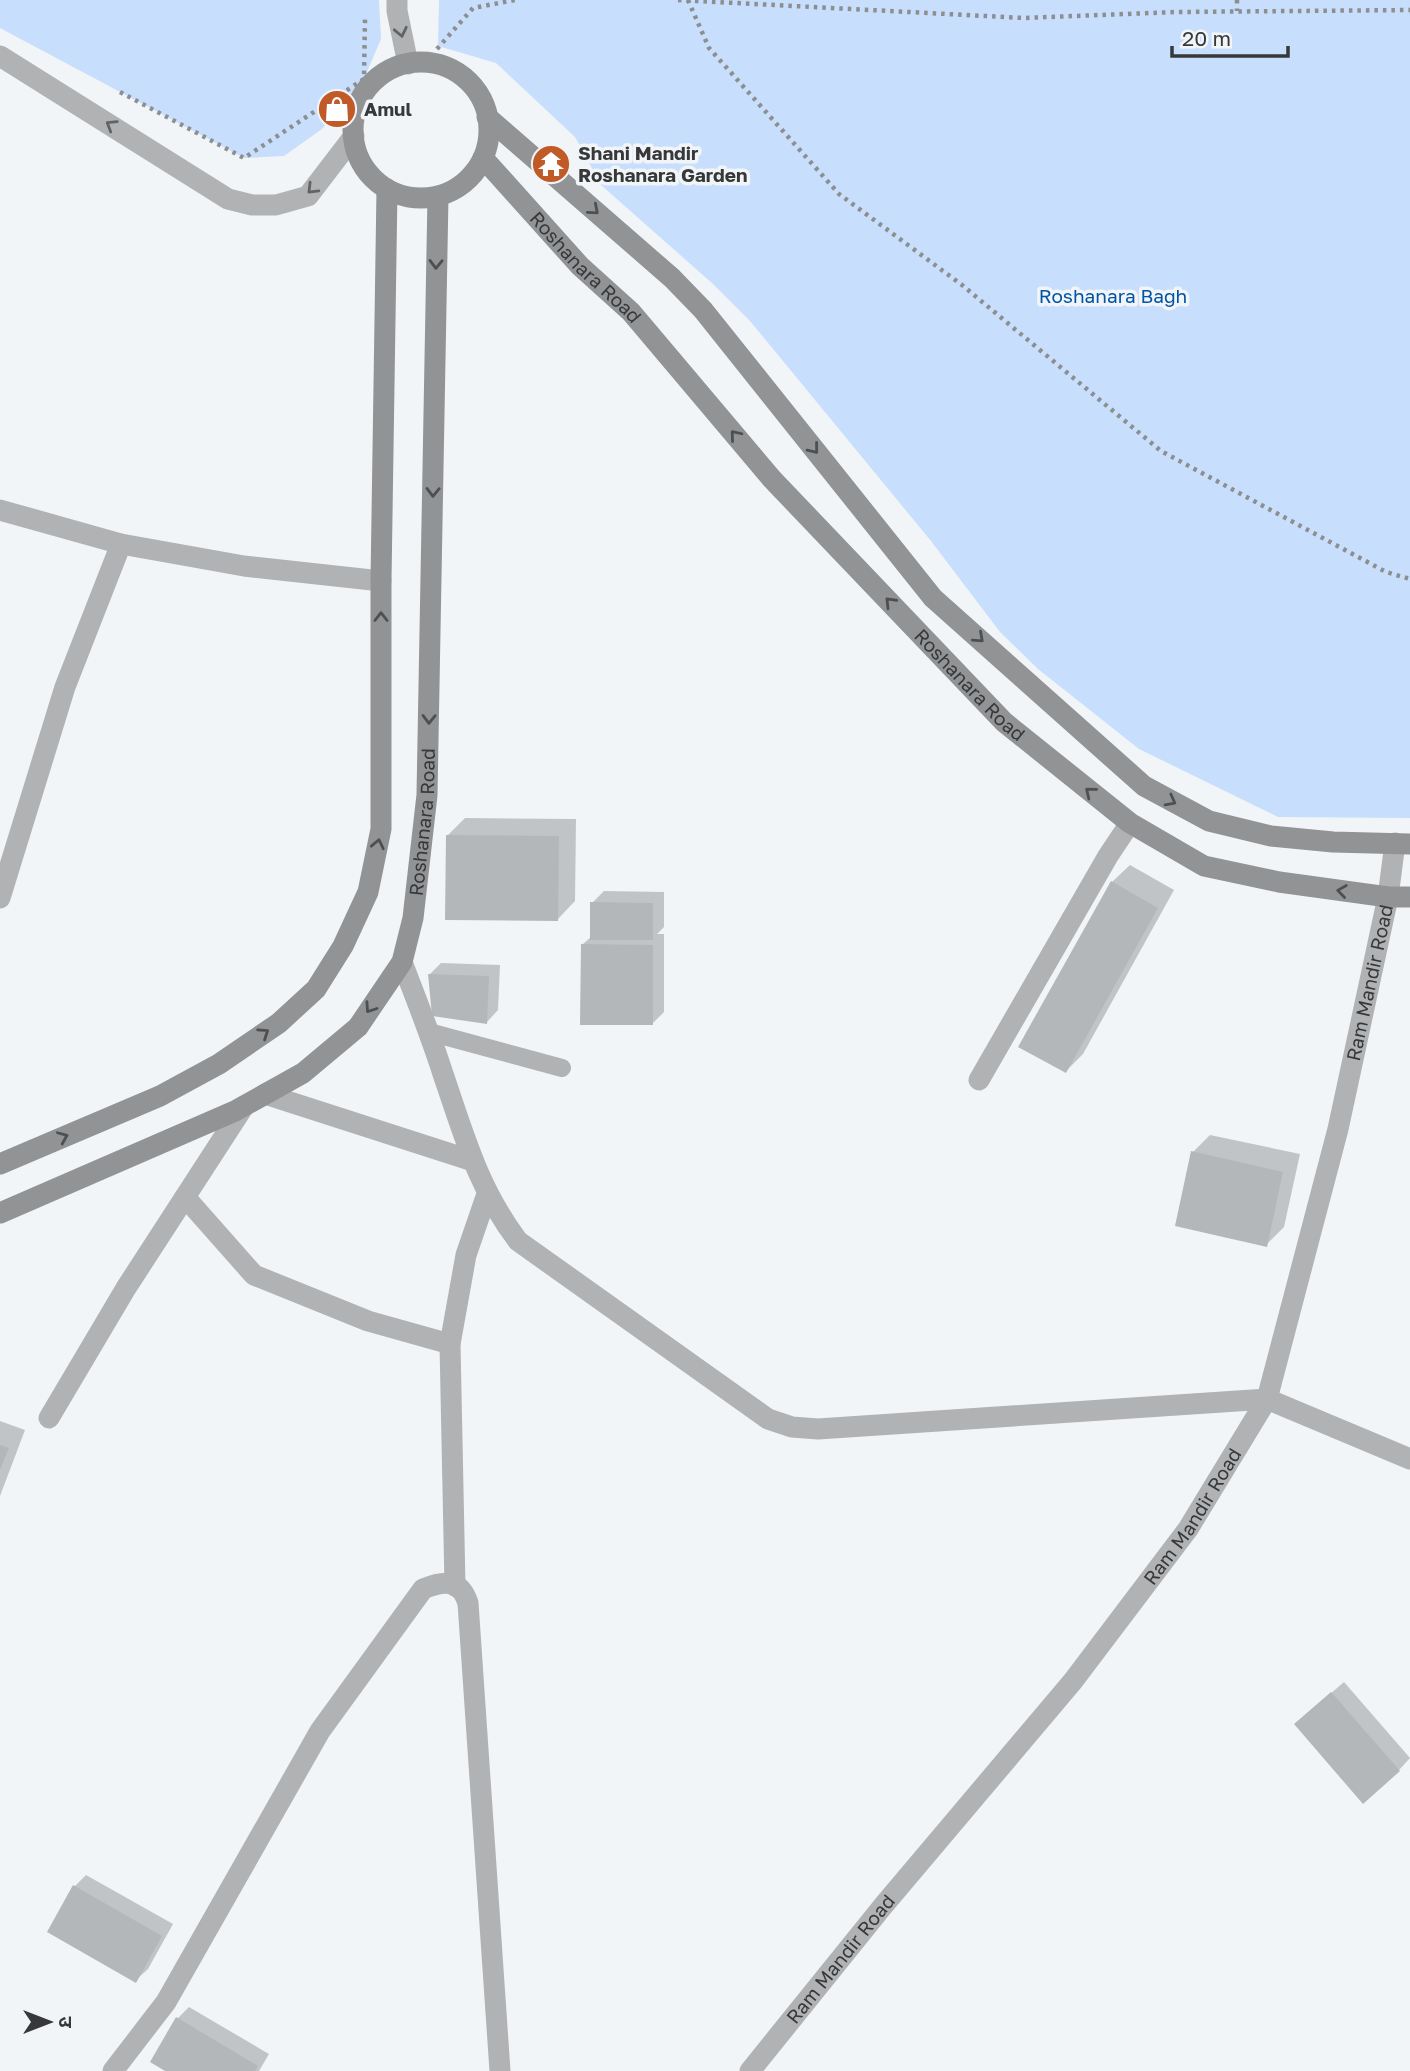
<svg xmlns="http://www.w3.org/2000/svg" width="1410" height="2071" viewBox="0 0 1410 2071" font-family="'Golos Text','Noto Sans Devanagari',sans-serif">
<rect width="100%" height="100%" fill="#f2f5f8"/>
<g fill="#c7defc">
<path d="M 0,0 L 379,0 L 381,39 L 364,79 L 322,129 L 284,156 L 244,158 L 0,28 Z"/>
<path d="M 439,0 L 1410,0 L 1410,818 L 1278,817 L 1139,749 L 1038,669 L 1000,632 L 931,541 L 750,321 L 713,284 L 601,185 L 575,137 L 496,63 L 438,46 Z"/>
</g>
<g fill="#0003">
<path d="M 465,818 L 576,819 L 575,901 L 558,919 L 448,835 Z"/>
<path d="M 1130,865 L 1174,890 L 1083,1054 L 1066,1071 L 1112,882 Z"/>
<path d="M 604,891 L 664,892 L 664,927 L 657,934 L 664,934 L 664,1012 L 652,1024 L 583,944 L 592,936 L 592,903 Z"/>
<path d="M 441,963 L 500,965 L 498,1010 L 487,1022 L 430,974 Z"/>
<path d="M 1210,1135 L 1300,1154 L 1284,1227 L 1266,1245 L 1193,1152 Z"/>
<path d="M 0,1421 L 25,1430 L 0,1496 Z"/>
<path d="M 1344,1682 L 1410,1758 L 1399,1770 L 1308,1713 Z"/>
<path d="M 86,1875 L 173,1924 L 148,1969 L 136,1980 L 74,1887 Z"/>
<path d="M 189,2007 L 269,2054 L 259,2071 L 168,2071 L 177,2019 Z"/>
</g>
<g fill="#b4b7ba">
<path d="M 446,835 L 559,836 L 558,921 L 445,920 Z"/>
<path d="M 1111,881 L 1158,908 L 1066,1073 L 1018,1047 Z"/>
<path d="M 590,902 L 653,903 L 653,940 L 590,940 Z"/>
<path d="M 581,944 L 653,945 L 653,1025 L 580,1025 Z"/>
<path d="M 428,974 L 489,976 L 487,1024 L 432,1016 Z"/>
<path d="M 1191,1151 L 1283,1172 L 1267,1247 L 1175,1226 Z"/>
<path d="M 0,1445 L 9,1448 L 0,1470 Z"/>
<path d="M 1331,1692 L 1400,1771 L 1363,1804 L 1294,1724 Z"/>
<path d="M 73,1885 L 162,1936 L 136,1983 L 47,1932 Z"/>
<path d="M 176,2017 L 258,2066 L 255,2071 L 165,2071 L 150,2062 Z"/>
</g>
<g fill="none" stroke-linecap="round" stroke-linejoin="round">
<g stroke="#8c8e90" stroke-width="4.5" stroke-dasharray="3.5 5" stroke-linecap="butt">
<path d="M 678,0 L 1024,18 L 1177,12 L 1410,10"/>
<path d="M 688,0 L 709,48 L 839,194 L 962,285 L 1161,451 L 1386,572 L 1410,579"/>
<path d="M 1237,0 L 1237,11"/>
<path d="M 437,49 L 473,8 L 515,0"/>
<path d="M 120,92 L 244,158 L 364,79 L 365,18"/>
</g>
<path stroke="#b1b2b4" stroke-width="18" d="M 429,1032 L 562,1068"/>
<g stroke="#b1b2b4" stroke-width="21">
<path d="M 397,0 L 397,11 L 408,64"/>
<path d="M 0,56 L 228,199 L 252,205 L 276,205 L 308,196 L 354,136"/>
<path d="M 0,510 L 121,544 L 244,566 L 381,581"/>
<path d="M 0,898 L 65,687 L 121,544"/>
<path d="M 402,962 C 416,999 431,1036 443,1074 C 464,1135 478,1188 518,1241 L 768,1419 L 792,1427 L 818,1429 L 1267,1399 L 1410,1459"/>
<path d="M 979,1080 L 1108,856 L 1130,823"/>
<path d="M 265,1094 L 473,1161"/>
<path d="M 185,1197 L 254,1275 L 368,1321 L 450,1344"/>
<path d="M 49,1418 L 126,1288 L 244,1106"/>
<path d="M 455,1586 L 450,1344 L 466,1255 L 487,1194"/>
<path d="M 113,2071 L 166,2002 L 320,1731 L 423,1589 C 443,1581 460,1578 468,1603 L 500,2071"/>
<path id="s1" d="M 750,2071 L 883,1906 L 1073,1681 L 1188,1529 L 1267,1399 L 1338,1129 L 1388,897 L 1395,843"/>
</g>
<g stroke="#919395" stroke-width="21">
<circle cx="421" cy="130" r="68"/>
<path d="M 487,117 L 672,278 L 703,310 L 933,598 L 1144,786 L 1209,821 L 1271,836 L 1333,842 L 1410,844"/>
<path id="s2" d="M 483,158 L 580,266 L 631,312 L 772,479 L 1004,722 L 1130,823 L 1204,866 L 1279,882 L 1388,897 L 1410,897"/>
<path d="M 0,1164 L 160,1096 L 219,1064 L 279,1023 L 316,989 L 343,946 L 368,892 L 381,829 L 381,581 L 387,189"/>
<path id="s3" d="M 0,1213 L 235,1111 L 303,1073 L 358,1027 L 402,962 L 413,918 L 427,795 L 438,196"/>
</g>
</g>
<defs><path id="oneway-chevron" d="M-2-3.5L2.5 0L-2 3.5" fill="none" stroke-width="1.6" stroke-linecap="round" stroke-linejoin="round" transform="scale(1.75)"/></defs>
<g stroke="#626365">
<use href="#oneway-chevron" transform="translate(401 32) rotate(78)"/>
<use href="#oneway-chevron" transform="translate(111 125) rotate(-148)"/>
<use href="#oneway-chevron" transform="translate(312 189) rotate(135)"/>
</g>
<g stroke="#4e4f51">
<use href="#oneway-chevron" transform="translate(594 210) rotate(41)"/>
<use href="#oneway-chevron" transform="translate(436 264) rotate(91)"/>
<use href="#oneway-chevron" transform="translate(735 435) rotate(-130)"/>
<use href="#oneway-chevron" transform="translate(814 449) rotate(51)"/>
<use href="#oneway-chevron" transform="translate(433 492) rotate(91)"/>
<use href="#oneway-chevron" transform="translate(890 602) rotate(-134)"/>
<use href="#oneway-chevron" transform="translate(381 617) rotate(-90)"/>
<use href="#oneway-chevron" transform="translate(979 638) rotate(42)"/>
<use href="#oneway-chevron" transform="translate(429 719) rotate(91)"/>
<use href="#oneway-chevron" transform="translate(1090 792) rotate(-141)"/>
<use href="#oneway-chevron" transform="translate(1171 801) rotate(28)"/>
<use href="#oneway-chevron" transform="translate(378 844) rotate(-78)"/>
<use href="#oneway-chevron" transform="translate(1342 891) rotate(-172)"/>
<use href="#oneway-chevron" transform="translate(370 1008) rotate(124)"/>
<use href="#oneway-chevron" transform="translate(264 1033) rotate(-34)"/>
<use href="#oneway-chevron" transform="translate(63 1137) rotate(-23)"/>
</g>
<defs>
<g id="shop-disc" transform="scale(2.0125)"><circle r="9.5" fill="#c05b28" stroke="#f2f5f8"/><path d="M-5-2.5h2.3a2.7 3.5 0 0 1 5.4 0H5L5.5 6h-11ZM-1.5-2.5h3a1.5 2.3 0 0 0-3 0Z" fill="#fff"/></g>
<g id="temple-disc" transform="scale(2.0125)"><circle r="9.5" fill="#c05b28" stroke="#f2f5f8"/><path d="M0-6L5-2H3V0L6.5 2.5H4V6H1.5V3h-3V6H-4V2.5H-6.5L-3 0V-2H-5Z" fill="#fff"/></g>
</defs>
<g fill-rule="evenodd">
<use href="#shop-disc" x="337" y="109"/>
<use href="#temple-disc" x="551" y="164"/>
</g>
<g text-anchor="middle" stroke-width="7" stroke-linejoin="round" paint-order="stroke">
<g font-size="19" font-weight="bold" fill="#37383a" stroke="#f2f5f8" text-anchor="start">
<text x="364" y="116">Amul</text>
<text x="578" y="160">Shani Mandir<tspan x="578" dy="22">Roshanara Garden</tspan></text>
</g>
<g font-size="19" fill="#37383a" stroke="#f2f5f8">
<text dy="7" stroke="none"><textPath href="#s2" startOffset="150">Roshanara Road</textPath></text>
<text dy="7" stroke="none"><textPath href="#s2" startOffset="718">Roshanara Road</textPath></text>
<text dy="7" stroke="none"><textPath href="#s3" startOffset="626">Roshanara Road</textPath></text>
<text dy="7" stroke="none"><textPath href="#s1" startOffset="1278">Ram Mandir Road</textPath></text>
<text dy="7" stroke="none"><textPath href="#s1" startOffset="710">Ram Mandir Road</textPath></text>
<text dy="7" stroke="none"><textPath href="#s1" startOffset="144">Ram Mandir Road</textPath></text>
</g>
<g font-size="19" fill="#0053a5" stroke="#f2f5f8">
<text x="1113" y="303">Roshanara Bagh</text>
</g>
</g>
<g transform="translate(49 2022) rotate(90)" stroke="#f2f5f8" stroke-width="5" paint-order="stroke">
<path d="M0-5L12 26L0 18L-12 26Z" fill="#37383a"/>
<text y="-10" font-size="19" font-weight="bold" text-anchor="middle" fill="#37383a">उ</text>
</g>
<path d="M1172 46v10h116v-10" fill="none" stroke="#37383a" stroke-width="3.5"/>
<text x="1182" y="46" font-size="21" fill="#37383a" stroke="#f2f5f8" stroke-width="5" paint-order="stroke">20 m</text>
</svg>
